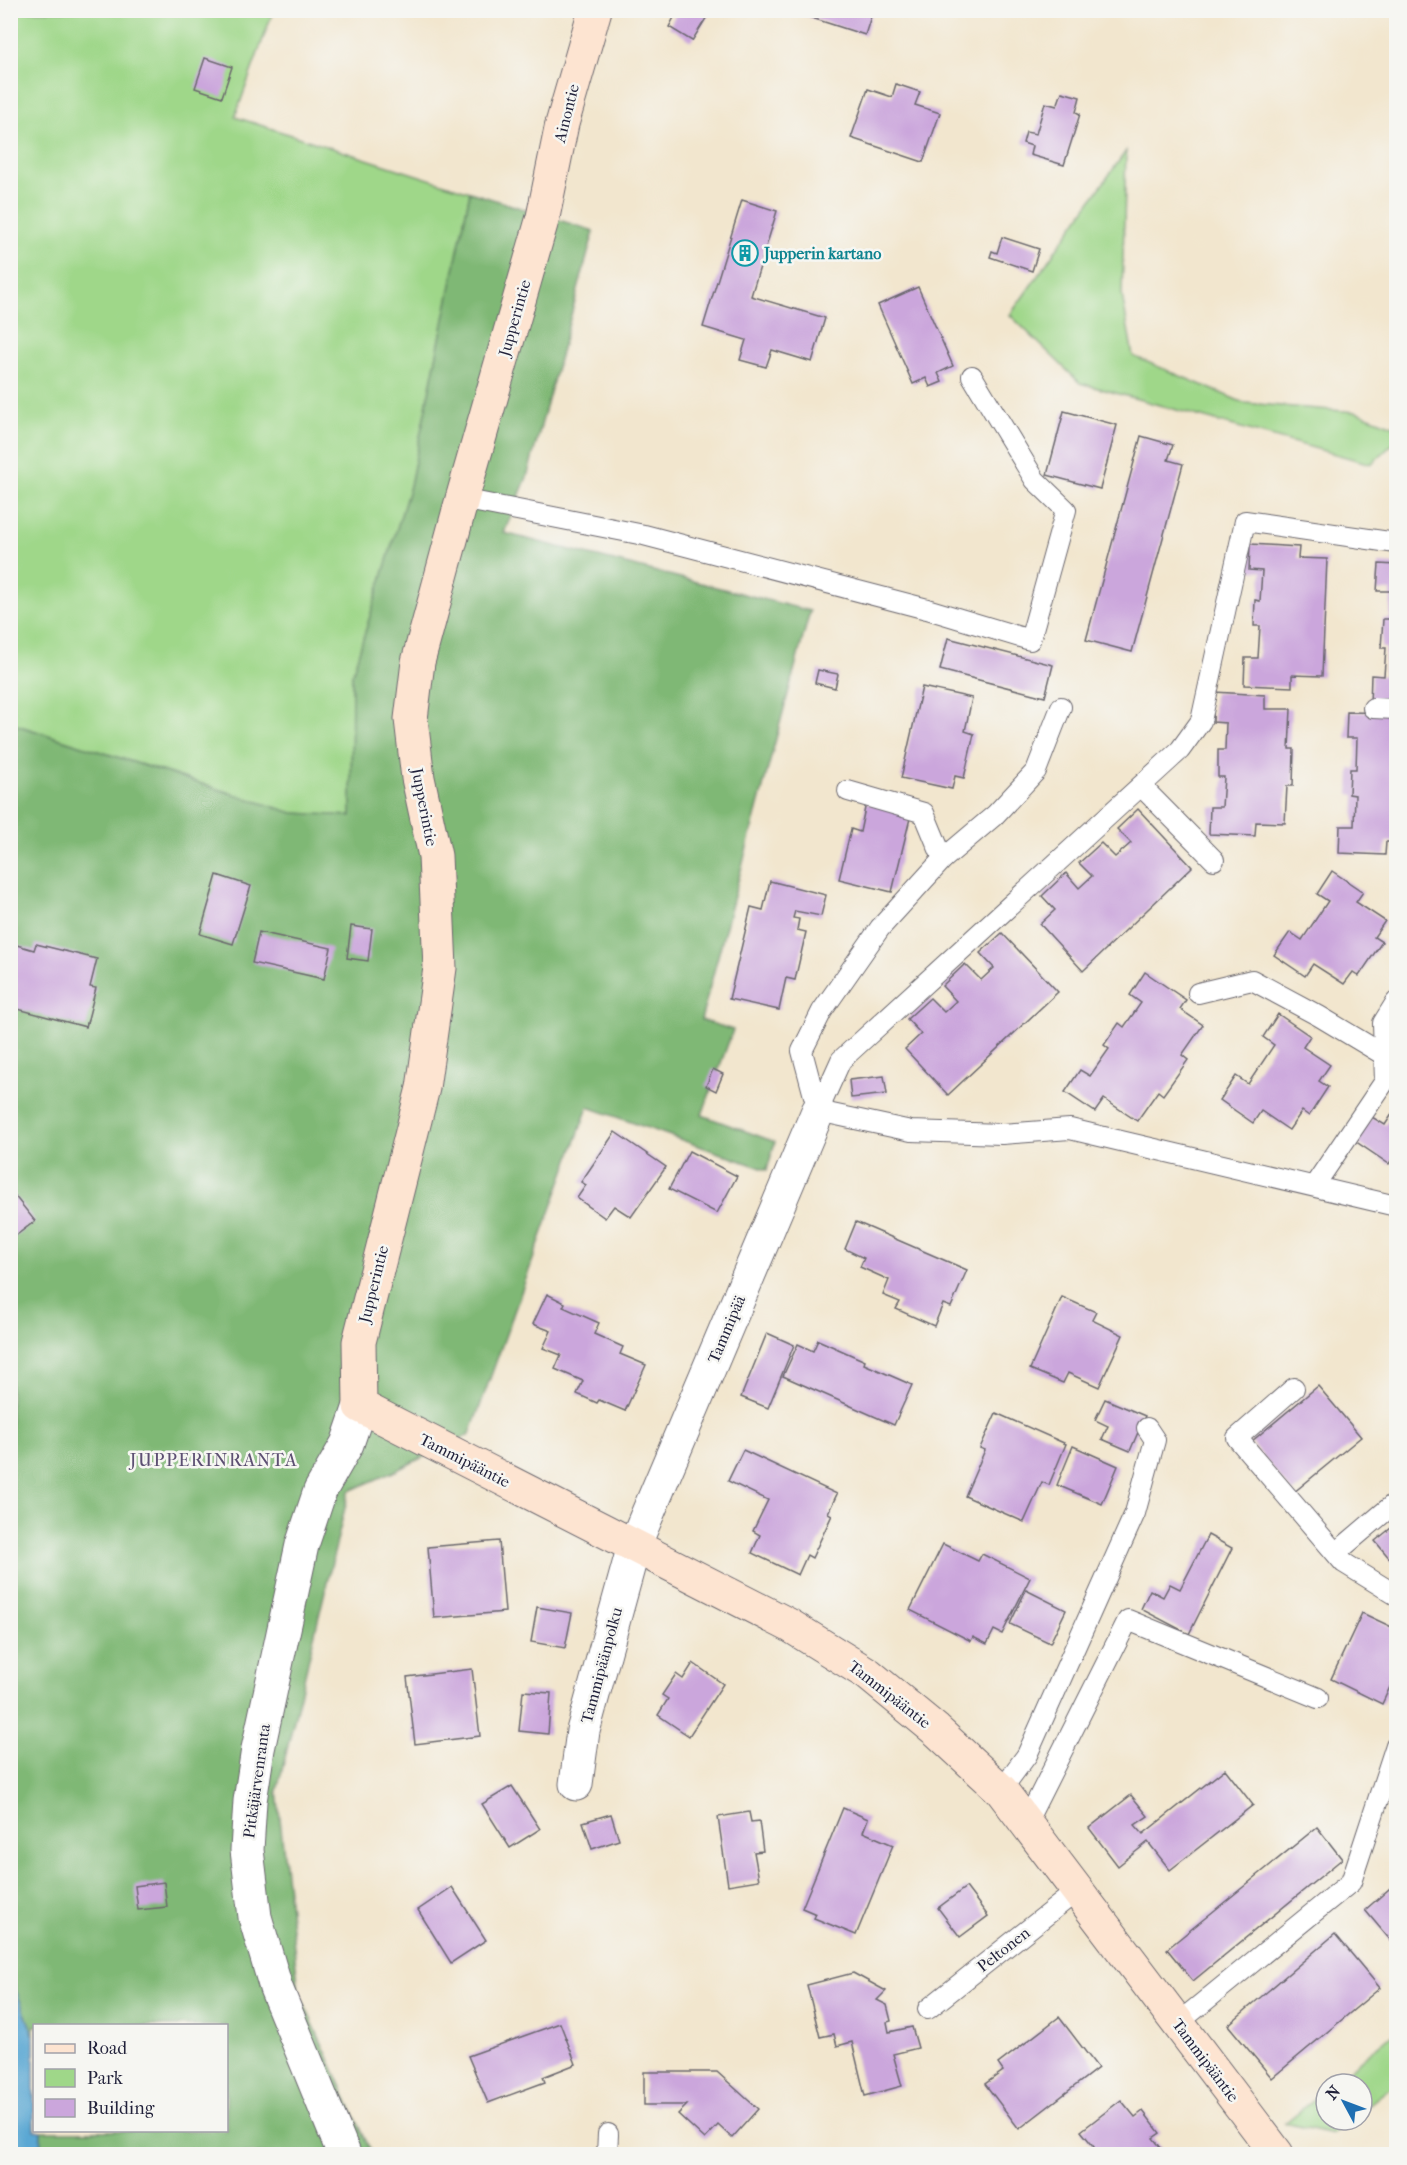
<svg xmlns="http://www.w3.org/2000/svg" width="1407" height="2165" viewBox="0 0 1407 2165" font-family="'IM FELL French Canon',serif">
<rect width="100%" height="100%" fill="#f6f6f2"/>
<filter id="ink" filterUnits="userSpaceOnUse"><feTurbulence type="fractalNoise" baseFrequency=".0167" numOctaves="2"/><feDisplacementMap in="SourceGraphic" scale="12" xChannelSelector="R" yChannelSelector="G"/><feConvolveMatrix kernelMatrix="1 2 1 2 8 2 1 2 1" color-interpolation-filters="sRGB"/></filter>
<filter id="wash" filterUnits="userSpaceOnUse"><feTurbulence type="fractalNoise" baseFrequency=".008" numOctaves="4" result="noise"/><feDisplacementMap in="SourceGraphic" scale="24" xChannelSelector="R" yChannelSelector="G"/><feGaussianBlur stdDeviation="1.35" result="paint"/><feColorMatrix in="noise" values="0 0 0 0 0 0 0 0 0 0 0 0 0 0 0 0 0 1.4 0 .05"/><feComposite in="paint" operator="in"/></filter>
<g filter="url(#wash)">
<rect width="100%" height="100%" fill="#f2e6ce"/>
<g fill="#9fd789" stroke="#607c62" stroke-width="1.5">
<path d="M 11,11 L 273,11 L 235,117 L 470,192 L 410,486 L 352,675 L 351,816 L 293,813 L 11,723 Z"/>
<path d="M 1126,151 L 1122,295 L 1133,356 L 1244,403 L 1356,412 L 1396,427 L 1396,441 L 1371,464 L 1080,383 L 1010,315 Z"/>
<path d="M 1396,2031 L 1396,2083 L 1362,2110 L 1362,2084 L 1332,2084 Z"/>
<path d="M 1326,2089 L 1326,2120 L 1350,2120 L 1333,2134 L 1285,2123 Z"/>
</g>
<path fill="#7fb875" stroke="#506d58" stroke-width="1.5" d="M 470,192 L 594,231 L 527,477 L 504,533 L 810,611 L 701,1020 L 733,1030 L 702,1115 L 775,1142 L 767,1170 L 588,1107 L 470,1434 L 393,1472 L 349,1491 L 277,1791 L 299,1993 L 372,2154 L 40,2154 L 41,2131 L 226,2130 L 226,2026 L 34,2026 L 34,2036 L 11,1978 L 10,723 L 293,813 L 351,816 L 352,675 L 410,486 Z"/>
<path fill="#5aa7d3" stroke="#3e6487" stroke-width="1.5" d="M 11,1978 L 34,2036 L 34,2130 L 41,2131 L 40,2154 L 11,2154 Z"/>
<g id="blocks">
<g fill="#cba6dc">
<path d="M 678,10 L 710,12 L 692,41 L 669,27 Z"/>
<path d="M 787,10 L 873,10 L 865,35 Z"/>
<path d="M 205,58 L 232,67 L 222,97 L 195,88 Z"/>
<path d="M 896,84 L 920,92 L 915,105 L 940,113 L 923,162 L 851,138 L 868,89 L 892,97 Z"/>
<path d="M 1062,92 L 1080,97 L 1076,112 L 1080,114 L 1064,165 L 1030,155 L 1032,146 L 1023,143 L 1026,132 L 1036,134 L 1045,103 L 1057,106 Z"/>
<path d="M 742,200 L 777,211 L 751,296 L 825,318 L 812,362 L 772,350 L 766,367 L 740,360 L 746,340 L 703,327 Z"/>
<path d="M 1002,237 L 1039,249 L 1032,271 L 990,257 L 992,251 L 997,253 Z"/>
<path d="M 918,287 L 953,366 L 938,373 L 942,382 L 930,387 L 926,378 L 913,384 L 878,305 Z"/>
<path d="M 1064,411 L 1117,425 L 1100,489 L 1047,475 Z"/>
<path d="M 1141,436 L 1173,445 L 1168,460 L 1183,464 L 1132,652 L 1086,640 Z"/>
<path d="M 1250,544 L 1299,547 L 1298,558 L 1327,559 L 1322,676 L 1292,675 L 1292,687 L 1244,685 L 1245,658 L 1258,658 L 1260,626 L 1254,626 L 1255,600 L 1260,601 L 1262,571 L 1249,570 Z"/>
<path d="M 1379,564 L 1396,565 L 1396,706 L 1370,705 L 1371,675 L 1384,676 L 1386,648 L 1381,648 L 1383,619 L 1390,619 L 1391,591 L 1377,591 Z"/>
<path d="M 948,638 L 1053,665 L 1045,697 L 940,670 Z"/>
<path d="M 818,670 L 838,674 L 835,688 L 815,683 Z"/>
<path d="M 922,687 L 972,698 L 965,731 L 974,734 L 964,778 L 955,776 L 952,789 L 901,778 Z"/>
<path d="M 1214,692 L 1265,695 L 1265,709 L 1291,709 L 1289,749 L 1294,749 L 1293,786 L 1287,786 L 1285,823 L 1256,822 L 1255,836 L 1209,834 L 1210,807 L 1222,807 L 1224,777 L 1218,777 L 1218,750 L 1225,750 L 1226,723 L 1213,722 Z"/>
<path d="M 1347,712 L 1394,713 L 1394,725 L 1396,725 L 1396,842 L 1386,842 L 1385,855 L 1339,853 L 1340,826 L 1354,826 L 1355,795 L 1349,794 L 1350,769 L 1356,769 L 1357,738 L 1346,738 Z"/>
<path d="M 866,803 L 911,814 L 892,892 L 839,879 L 851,829 L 860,832 Z"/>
<path d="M 1138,809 L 1192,867 L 1083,971 L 1040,924 L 1055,910 L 1042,896 L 1066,873 L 1079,888 L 1092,876 L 1079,863 L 1101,843 L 1115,857 L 1131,843 L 1117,829 Z"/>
<path d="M 1332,871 L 1363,892 L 1356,902 L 1385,921 L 1374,937 L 1382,942 L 1359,976 L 1353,972 L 1344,984 L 1313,964 L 1305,976 L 1274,955 L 1290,932 L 1302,940 L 1328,901 L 1317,894 Z"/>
<path d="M 217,875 L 251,886 L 233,944 L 200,934 Z"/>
<path d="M 770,881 L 826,895 L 821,916 L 795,911 L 793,918 L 799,919 L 797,930 L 806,932 L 795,980 L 786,978 L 779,1010 L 729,999 L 751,907 L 763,910 Z"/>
<path d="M 351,926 L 372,929 L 368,961 L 347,958 Z"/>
<path d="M 259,932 L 331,948 L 324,979 L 252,963 Z"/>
<path d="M 1002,933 L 1058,992 L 948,1095 L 905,1049 L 921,1034 L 907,1019 L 930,998 L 944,1012 L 956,1001 L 942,986 L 965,964 L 981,980 L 994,968 L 980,953 Z"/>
<path d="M 10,943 L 34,950 L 36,944 L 97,959 L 90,987 L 96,988 L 86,1027 L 10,1007 Z"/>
<path d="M 1145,972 L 1186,1000 L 1180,1009 L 1203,1025 L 1182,1055 L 1188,1060 L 1163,1095 L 1158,1091 L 1137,1121 L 1104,1099 L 1095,1112 L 1065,1092 L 1080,1070 L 1090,1076 L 1109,1049 L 1104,1045 L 1119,1023 L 1124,1027 L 1141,1003 L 1130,995 Z"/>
<path d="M 1278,1014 L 1310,1036 L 1303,1047 L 1330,1065 L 1319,1081 L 1328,1087 L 1309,1116 L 1302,1111 L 1289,1130 L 1261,1111 L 1253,1123 L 1220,1100 L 1236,1076 L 1248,1084 L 1274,1045 L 1263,1037 Z"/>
<path d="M 713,1069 L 723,1074 L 716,1091 L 706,1086 Z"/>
<path d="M 884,1076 L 887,1094 L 851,1098 L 849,1080 Z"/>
<path d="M 1396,1108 L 1396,1153 L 1389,1164 L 1355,1141 L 1372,1117 L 1385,1125 Z"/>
<path d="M 615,1132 L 666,1167 L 631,1217 L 614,1206 L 605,1218 L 577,1198 L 586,1185 L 581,1182 Z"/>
<path d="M 689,1151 L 737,1176 L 717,1213 L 669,1189 Z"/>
<path d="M 10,1190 L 35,1221 L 10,1240 Z"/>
<path d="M 856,1222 L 967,1270 L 951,1307 L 943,1304 L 934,1326 L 896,1309 L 900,1302 L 883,1295 L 889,1280 L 860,1267 L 864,1258 L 845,1249 Z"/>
<path d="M 547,1294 L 565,1303 L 563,1307 L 599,1323 L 594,1334 L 623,1347 L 620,1354 L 646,1365 L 625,1411 L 599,1400 L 597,1403 L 577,1394 L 583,1381 L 555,1369 L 561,1355 L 543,1348 L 551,1331 L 533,1324 Z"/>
<path d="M 1062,1297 L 1096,1312 L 1092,1320 L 1123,1335 L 1099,1387 L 1068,1373 L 1063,1383 L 1030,1369 Z"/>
<path d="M 767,1333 L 794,1345 L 768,1408 L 741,1397 Z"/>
<path d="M 818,1340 L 865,1361 L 864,1364 L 912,1385 L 894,1425 L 783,1376 L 798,1344 L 813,1351 Z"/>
<path d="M 1318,1386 L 1361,1437 L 1293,1493 L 1251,1442 Z"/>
<path d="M 1105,1399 L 1145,1416 L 1130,1451 L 1102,1439 L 1108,1426 L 1095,1420 Z"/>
<path d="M 996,1413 L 1066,1444 L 1049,1485 L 1042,1482 L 1024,1522 L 965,1496 L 985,1450 L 980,1448 Z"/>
<path d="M 1073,1446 L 1118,1466 L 1102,1504 L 1057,1485 Z"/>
<path d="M 743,1450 L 837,1494 L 828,1513 L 832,1515 L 812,1558 L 807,1555 L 798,1575 L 752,1553 L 760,1535 L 753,1531 L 768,1500 L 728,1481 Z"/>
<path d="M 1396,1524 L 1396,1566 L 1375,1541 Z"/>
<path d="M 1208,1535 L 1232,1548 L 1189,1634 L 1141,1609 L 1150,1590 L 1163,1597 L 1170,1584 L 1180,1589 Z"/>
<path d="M 499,1541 L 505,1612 L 434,1618 L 428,1547 Z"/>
<path d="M 943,1544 L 978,1561 L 982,1554 L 1030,1578 L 1002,1634 L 994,1630 L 987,1644 L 973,1637 L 971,1641 L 910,1610 Z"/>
<path d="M 1026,1590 L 1066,1610 L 1050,1643 L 1010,1624 Z"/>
<path d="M 537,1607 L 572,1613 L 565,1648 L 531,1642 Z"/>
<path d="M 1362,1613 L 1396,1629 L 1396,1674 L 1382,1704 L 1331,1679 Z"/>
<path d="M 693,1663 L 723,1684 L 689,1736 L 658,1715 L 668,1699 L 662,1695 L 676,1674 L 683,1679 Z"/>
<path d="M 472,1669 L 480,1736 L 415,1744 L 407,1677 Z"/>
<path d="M 523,1691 L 551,1693 L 548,1734 L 519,1731 Z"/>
<path d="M 1225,1769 L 1253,1805 L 1170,1870 L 1148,1842 L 1118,1866 L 1089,1828 L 1131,1795 L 1148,1816 L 1135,1825 L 1143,1834 Z"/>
<path d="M 512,1786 L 540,1829 L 510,1848 L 482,1804 Z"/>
<path d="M 843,1808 L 868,1819 L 863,1832 L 893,1845 L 856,1935 L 814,1918 L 816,1914 L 802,1908 Z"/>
<path d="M 749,1812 L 751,1822 L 759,1821 L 763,1851 L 754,1852 L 759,1880 L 728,1885 L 718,1817 Z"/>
<path d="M 611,1814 L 619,1840 L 592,1849 L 583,1822 Z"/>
<path d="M 1317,1827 L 1342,1859 L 1193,1981 L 1167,1949 Z"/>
<path d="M 164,1882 L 167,1907 L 138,1910 L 135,1886 Z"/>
<path d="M 1396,1883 L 1396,1947 L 1365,1910 Z"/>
<path d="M 452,1887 L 486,1940 L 451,1963 L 418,1910 Z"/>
<path d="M 966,1887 L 988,1916 L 960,1937 L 938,1908 Z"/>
<path d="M 1335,1934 L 1380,1988 L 1272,2078 L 1228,2025 Z"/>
<path d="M 853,1973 L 886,1991 L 877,2000 L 887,2005 L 891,2021 L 887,2022 L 889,2032 L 912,2027 L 918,2048 L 893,2054 L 902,2086 L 865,2096 L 852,2042 L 837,2046 L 834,2034 L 820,2037 L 807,1985 Z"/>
<path d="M 1059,2017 L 1098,2068 L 1019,2129 L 985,2084 L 1003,2071 L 998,2064 Z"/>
<path d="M 560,2023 L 576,2064 L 543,2077 L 545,2082 L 488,2103 L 468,2056 Z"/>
<path d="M 644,2072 L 717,2072 L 758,2109 L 732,2138 L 718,2125 L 705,2139 L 678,2114 L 687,2105 L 644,2105 Z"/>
<path d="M 1121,2100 L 1135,2117 L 1143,2111 L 1160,2133 L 1153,2138 L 1166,2154 L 1094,2154 L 1091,2150 L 1094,2147 L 1081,2131 Z"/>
</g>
</g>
</g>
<g filter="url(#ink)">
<use href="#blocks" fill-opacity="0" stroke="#6b676e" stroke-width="1.5"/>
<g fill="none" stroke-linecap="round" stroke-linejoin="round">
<g stroke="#6b676e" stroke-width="22">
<g id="lane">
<path d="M 462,499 L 644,535 L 927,609 L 1030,640 L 1066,510 L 1035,480 L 972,376"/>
<path d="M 1396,543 L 1245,521 L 1201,721 L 1180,750 L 841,1060 L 818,1111 L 911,1131 L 1002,1134 L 1070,1129 L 1396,1206"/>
<path d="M 1373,708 L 1396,709"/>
<path d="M 1141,786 L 1214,860"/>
<path d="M 848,791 L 924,813 L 943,859"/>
<path d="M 1198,993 L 1252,980 L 1319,1016 L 1384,1055"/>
<path d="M 818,1111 L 802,1051 L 822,1011 L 880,928 L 943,859 L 995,815 L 1036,771 L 1061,707"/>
<path d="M 1314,1186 L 1385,1081 L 1383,1023 L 1396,1002"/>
<path d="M 1294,1388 L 1237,1438 L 1344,1563 L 1396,1595"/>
<path d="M 1336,1553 L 1396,1502"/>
<path d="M 1001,1790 L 1027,1755 L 1135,1513 L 1155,1440 L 1147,1428"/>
<path d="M 1026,1823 L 1128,1620 L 1318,1698"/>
<path d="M 928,2009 L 1078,1890"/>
<path d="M 1178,2023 L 1351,1882 L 1396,1745"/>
<path d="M 607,2154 L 608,2134"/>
</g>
</g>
<g stroke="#6b676e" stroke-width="35">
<g id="street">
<path d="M 576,1784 L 583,1731 L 634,1546 L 818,1111"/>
<path d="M 344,2154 L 276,1988 L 255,1917 L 247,1850 L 250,1801 L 258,1749 L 302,1545 L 320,1491 L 347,1444 L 360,1406"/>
</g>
</g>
<g stroke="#6b676e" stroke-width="35">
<path id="secondary" d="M 595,10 L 562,124 L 543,217 L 462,499 L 418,662 L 411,719 L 418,778 L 435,856 L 440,968 L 423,1088 L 359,1342 L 360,1406 L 789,1625 L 868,1674 L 936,1730 L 1001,1790 L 1277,2154"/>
</g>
<use href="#lane" stroke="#fff" stroke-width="20"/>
<use href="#street" stroke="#fff" stroke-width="33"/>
<use href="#secondary" stroke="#fde4d1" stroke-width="33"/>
</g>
</g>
<defs>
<g id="building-ring" transform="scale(1.35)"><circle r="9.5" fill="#f6f6f2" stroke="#0f9aa8" stroke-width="1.5"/><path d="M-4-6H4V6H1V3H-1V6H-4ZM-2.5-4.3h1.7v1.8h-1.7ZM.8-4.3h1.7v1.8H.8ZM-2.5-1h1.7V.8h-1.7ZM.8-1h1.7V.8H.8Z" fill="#0f9aa8"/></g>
</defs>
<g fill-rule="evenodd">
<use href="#building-ring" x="745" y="253"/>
</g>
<g text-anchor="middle" stroke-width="5" stroke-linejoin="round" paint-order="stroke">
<g font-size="16" fill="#22223b" stroke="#f6f6f2">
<text transform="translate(566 113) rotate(-76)" y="6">Ainontie</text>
<text transform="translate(514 318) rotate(-74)" y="6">Jupperintie</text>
<text transform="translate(425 807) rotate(79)" y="6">Jupperintie</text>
<text transform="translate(373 1284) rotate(-76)" y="6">Jupperintie</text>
<text transform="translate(726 1329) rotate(-67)" y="6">Tammipää</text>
<text transform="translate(465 1460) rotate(27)" y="6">Tammipääntie</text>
<text transform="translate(601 1665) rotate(-75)" y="6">Tammipäänpolku</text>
<text transform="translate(890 1694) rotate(38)" y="6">Tammipääntie</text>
<text transform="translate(256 1781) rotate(-82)" y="6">Pitkäjärvenranta</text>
<text transform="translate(1003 1949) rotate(-38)" y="6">Peltonen</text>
<text transform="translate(1206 2060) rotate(53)" y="6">Tammipääntie</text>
</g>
<g font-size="16" font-weight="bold" fill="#0d838f" stroke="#f6f6f2" text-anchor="start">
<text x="764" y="259">Jupperin kartano</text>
</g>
<g font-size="18" letter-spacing="1.5" fill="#5d5073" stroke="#f6f6f2">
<text x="214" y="1466">JUPPERINRANTA</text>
</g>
</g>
<rect width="1407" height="2165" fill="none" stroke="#f6f6f2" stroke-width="36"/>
<rect x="33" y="2024" width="195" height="108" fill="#f6f6f2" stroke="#a1a1a9" stroke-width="1.5"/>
<rect x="45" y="2044" width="30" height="9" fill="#fde4d1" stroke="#a1a1a9" stroke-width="1.5"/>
<text x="87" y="2054" font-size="18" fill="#22223b">Road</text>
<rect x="45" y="2069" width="30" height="18" fill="#9fd789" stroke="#a1a1a9" stroke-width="1.5"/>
<text x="87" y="2084" font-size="18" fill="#22223b">Park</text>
<rect x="45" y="2099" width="30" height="18" fill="#cba6dc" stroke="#a1a1a9" stroke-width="1.5"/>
<text x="87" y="2114" font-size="18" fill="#22223b">Building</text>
<g transform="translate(1344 2102) rotate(311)"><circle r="28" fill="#f6f6f2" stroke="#a1a1a9" stroke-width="1.5"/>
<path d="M0-4.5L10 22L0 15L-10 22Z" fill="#1f6fb2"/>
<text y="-9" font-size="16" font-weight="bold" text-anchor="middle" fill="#22223b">N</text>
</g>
</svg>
